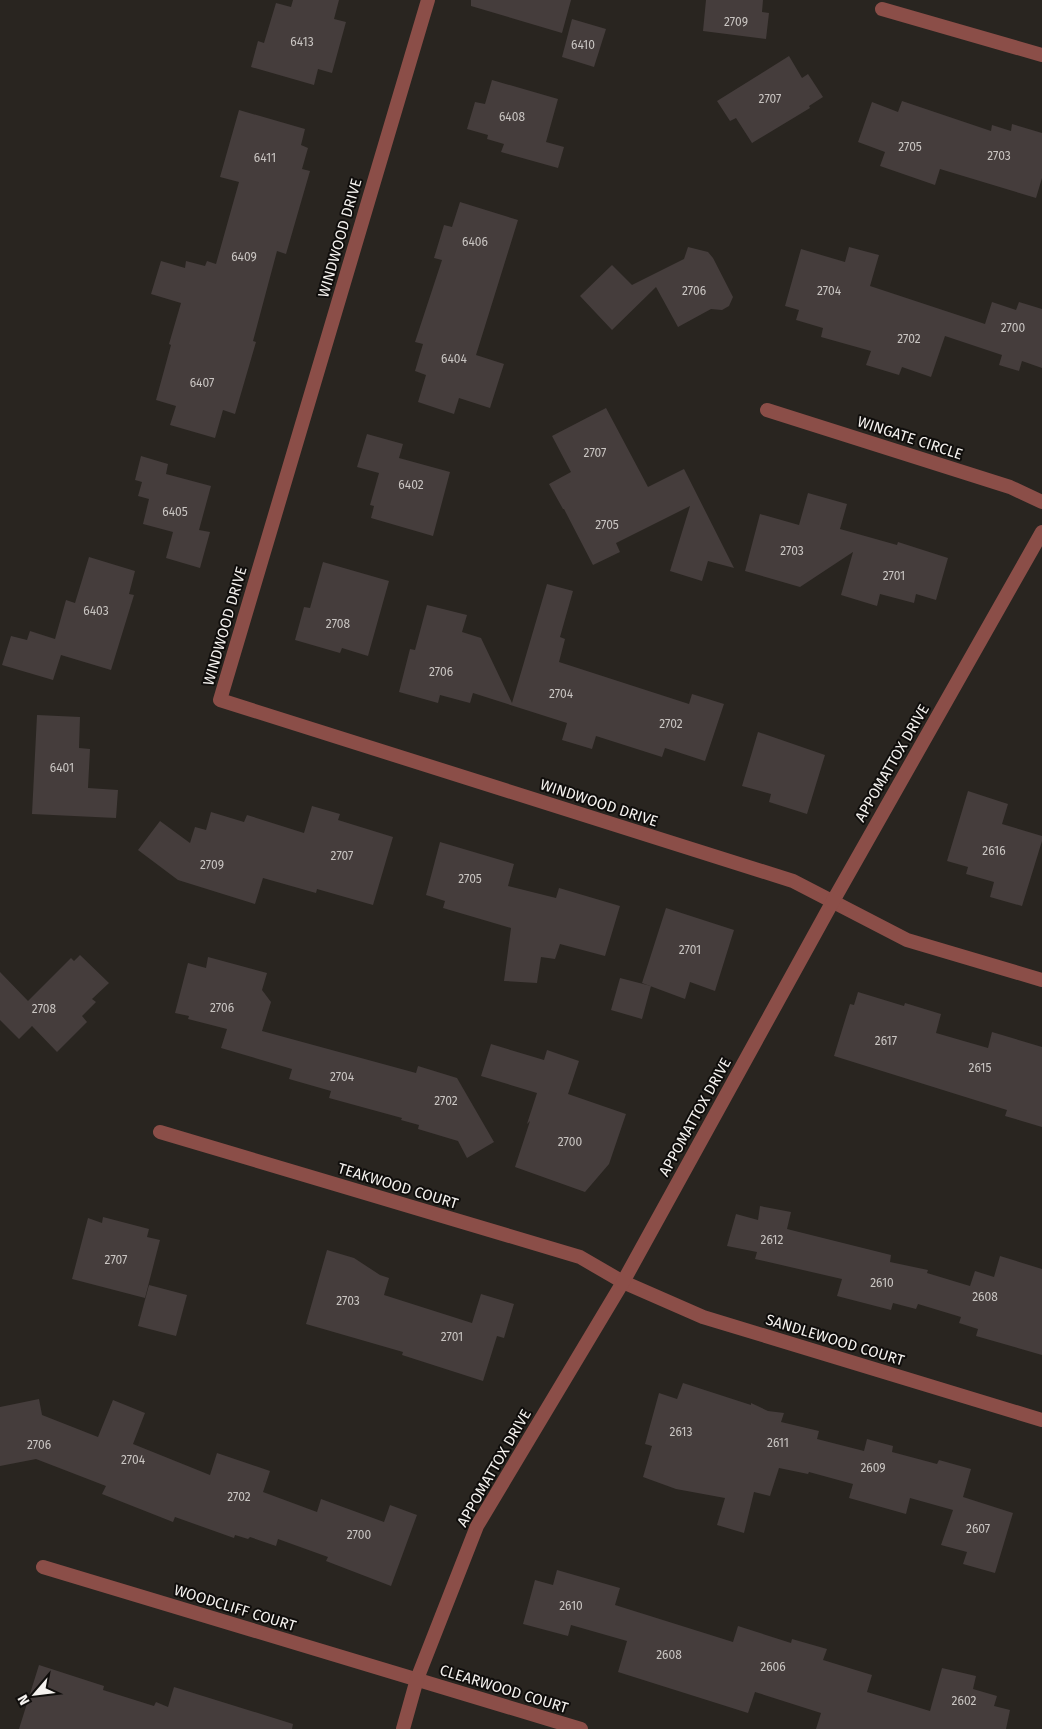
<svg xmlns="http://www.w3.org/2000/svg" width="1042" height="1729" viewBox="0 0 1042 1729" font-family="'Fira Sans',sans-serif">
<rect width="100%" height="100%" fill="#292520"/>
<g fill="#453d3c">
<path d="M 293,0 L 339,0 L 334,19 L 346,22 L 332,73 L 318,69 L 314,85 L 251,67 L 258,41 L 264,43 L 276,3 L 291,7 Z"/>
<path d="M 471,0 L 571,0 L 562,33 L 471,6 Z"/>
<path d="M 706,0 L 763,0 L 762,12 L 769,13 L 766,39 L 703,31 Z"/>
<path d="M 572,19 L 606,29 L 594,67 L 562,57 Z"/>
<path d="M 789,56 L 802,78 L 808,74 L 823,97 L 809,106 L 810,108 L 752,143 L 736,118 L 730,121 L 717,101 Z"/>
<path d="M 492,80 L 558,99 L 546,142 L 564,147 L 558,168 L 501,152 L 504,144 L 487,139 L 488,135 L 467,129 L 475,102 L 485,104 Z"/>
<path d="M 902,101 L 991,131 L 992,125 L 1011,131 L 1012,124 L 1042,133 L 1042,178 L 1036,198 L 940,169 L 935,185 L 880,166 L 885,152 L 858,142 L 872,102 L 898,112 Z"/>
<path d="M 239,110 L 305,129 L 301,145 L 308,148 L 302,169 L 310,171 L 286,254 L 277,251 L 253,341 L 256,342 L 235,414 L 223,410 L 215,438 L 170,425 L 176,406 L 156,400 L 171,345 L 169,344 L 181,303 L 151,294 L 161,261 L 185,268 L 186,261 L 205,266 L 207,261 L 216,264 L 239,182 L 220,177 Z"/>
<path d="M 460,202 L 518,220 L 476,355 L 504,364 L 490,408 L 459,398 L 454,414 L 418,402 L 426,375 L 415,371 L 423,344 L 415,342 L 442,260 L 434,258 L 444,225 L 452,227 Z"/>
<path d="M 688,247 L 708,252 L 713,258 L 733,297 L 729,306 L 722,310 L 711,309 L 678,327 L 656,287 L 612,330 L 580,296 L 612,265 L 632,285 L 684,259 Z"/>
<path d="M 849,247 L 879,255 L 870,286 L 985,324 L 992,302 L 1016,310 L 1019,302 L 1042,309 L 1042,368 L 1022,361 L 1019,371 L 999,365 L 1002,355 L 945,336 L 931,377 L 902,367 L 899,375 L 866,365 L 871,351 L 821,337 L 823,328 L 796,320 L 799,310 L 785,306 L 801,249 L 845,262 Z"/>
<path d="M 606,408 L 648,487 L 684,469 L 734,568 L 708,561 L 702,581 L 670,571 L 690,506 L 616,543 L 620,552 L 593,565 L 564,509 L 563,509 L 549,484 L 571,472 L 552,436 Z"/>
<path d="M 367,434 L 403,444 L 399,458 L 450,472 L 433,536 L 371,518 L 374,506 L 370,505 L 379,473 L 357,467 Z"/>
<path d="M 141,456 L 168,464 L 166,474 L 211,486 L 199,530 L 210,532 L 200,568 L 166,558 L 173,532 L 143,524 L 149,499 L 138,496 L 142,482 L 135,480 Z"/>
<path d="M 808,493 L 847,504 L 840,529 L 897,545 L 898,542 L 948,558 L 936,600 L 916,594 L 914,603 L 880,594 L 877,606 L 841,595 L 853,552 L 800,587 L 745,571 L 760,514 L 799,525 Z"/>
<path d="M 89,557 L 135,571 L 129,594 L 134,595 L 111,670 L 61,655 L 53,680 L 2,665 L 11,636 L 27,640 L 30,631 L 55,639 L 66,600 L 75,603 Z"/>
<path d="M 323,562 L 389,581 L 368,656 L 342,648 L 340,653 L 295,640 L 304,607 L 310,608 Z"/>
<path d="M 547,584 L 573,591 L 560,637 L 565,639 L 559,662 L 689,704 L 692,694 L 724,704 L 705,761 L 665,748 L 662,757 L 596,736 L 592,749 L 562,740 L 567,723 L 473,693 L 470,703 L 440,695 L 438,703 L 399,692 L 410,649 L 415,650 L 427,605 L 467,615 L 462,632 L 481,638 L 512,703 Z"/>
<path d="M 37,715 L 80,717 L 79,748 L 90,749 L 88,788 L 118,790 L 116,818 L 32,814 Z"/>
<path d="M 758,732 L 825,755 L 807,814 L 769,802 L 771,794 L 742,786 Z"/>
<path d="M 968,791 L 1008,804 L 1002,824 L 1042,836 L 1042,841 L 1022,906 L 990,897 L 994,882 L 966,874 L 968,867 L 947,861 Z"/>
<path d="M 312,806 L 340,814 L 338,820 L 393,837 L 373,905 L 317,889 L 316,893 L 263,878 L 255,904 L 178,880 L 138,850 L 160,821 L 190,843 L 195,827 L 206,830 L 211,812 L 244,822 L 247,815 L 304,833 Z"/>
<path d="M 440,842 L 514,864 L 508,886 L 556,898 L 559,888 L 620,906 L 605,956 L 560,944 L 555,959 L 541,957 L 537,983 L 504,981 L 511,928 L 443,908 L 445,901 L 426,895 Z"/>
<path d="M 666,908 L 734,930 L 715,991 L 690,982 L 685,999 L 642,983 Z"/>
<path d="M 80,955 L 109,983 L 92,999 L 96,1002 L 82,1016 L 87,1022 L 57,1052 L 32,1026 L 19,1039 L 0,1020 L 0,972 L 28,1001 L 71,958 L 74,961 Z"/>
<path d="M 208,957 L 267,973 L 262,990 L 271,1002 L 262,1031 L 416,1073 L 418,1066 L 457,1078 L 494,1142 L 467,1158 L 458,1141 L 418,1129 L 419,1125 L 401,1120 L 402,1118 L 329,1098 L 331,1091 L 289,1079 L 292,1069 L 221,1048 L 227,1029 L 188,1019 L 189,1016 L 175,1013 L 188,963 L 206,968 Z"/>
<path d="M 620,978 L 651,986 L 642,1019 L 611,1010 Z"/>
<path d="M 858,992 L 904,1006 L 905,1003 L 941,1014 L 936,1033 L 988,1048 L 992,1032 L 1042,1047 L 1042,1127 L 1005,1116 L 1007,1110 L 834,1056 L 850,1004 L 854,1005 Z"/>
<path d="M 491,1044 L 544,1060 L 547,1050 L 579,1061 L 568,1094 L 626,1114 L 609,1164 L 585,1192 L 515,1167 L 530,1121 L 527,1124 L 537,1093 L 481,1076 Z"/>
<path d="M 760,1206 L 791,1212 L 787,1229 L 891,1255 L 890,1262 L 928,1270 L 927,1273 L 970,1286 L 975,1271 L 994,1277 L 1000,1256 L 1042,1269 L 1042,1355 L 976,1336 L 978,1329 L 959,1323 L 961,1317 L 918,1304 L 916,1309 L 893,1303 L 891,1310 L 837,1296 L 842,1279 L 755,1259 L 757,1252 L 727,1246 L 736,1214 L 758,1220 Z"/>
<path d="M 103,1217 L 149,1229 L 147,1237 L 160,1240 L 145,1298 L 72,1279 L 88,1218 L 102,1223 Z"/>
<path d="M 327,1250 L 354,1258 L 380,1275 L 389,1278 L 384,1295 L 472,1323 L 481,1294 L 514,1304 L 504,1338 L 497,1336 L 483,1381 L 402,1355 L 403,1352 L 306,1324 Z"/>
<path d="M 149,1285 L 187,1295 L 176,1336 L 138,1326 Z"/>
<path d="M 683,1383 L 751,1405 L 751,1403 L 768,1411 L 784,1413 L 781,1422 L 819,1431 L 817,1439 L 864,1451 L 867,1439 L 893,1446 L 892,1452 L 937,1464 L 939,1460 L 971,1469 L 963,1497 L 1013,1513 L 995,1573 L 963,1564 L 967,1552 L 941,1545 L 953,1510 L 910,1498 L 906,1514 L 849,1498 L 853,1484 L 809,1472 L 808,1474 L 779,1468 L 770,1496 L 754,1492 L 744,1533 L 717,1525 L 725,1498 L 676,1489 L 643,1477 L 652,1446 L 645,1444 L 659,1393 L 677,1399 Z"/>
<path d="M 39,1399 L 42,1415 L 98,1437 L 113,1400 L 145,1413 L 133,1444 L 210,1475 L 217,1453 L 270,1471 L 263,1492 L 317,1512 L 321,1499 L 384,1522 L 390,1505 L 417,1515 L 391,1586 L 326,1561 L 328,1557 L 278,1539 L 276,1546 L 250,1537 L 248,1539 L 235,1535 L 234,1538 L 175,1517 L 173,1522 L 102,1494 L 106,1486 L 36,1459 L 0,1466 L 0,1407 Z"/>
<path d="M 557,1570 L 620,1588 L 615,1605 L 733,1642 L 738,1626 L 791,1643 L 792,1639 L 827,1649 L 823,1660 L 872,1675 L 867,1692 L 930,1711 L 942,1668 L 976,1676 L 973,1689 L 997,1696 L 994,1706 L 1010,1710 L 1006,1729 L 816,1729 L 821,1713 L 755,1692 L 748,1713 L 618,1672 L 627,1641 L 571,1625 L 568,1636 L 523,1624 L 535,1580 L 553,1585 Z"/>
<path d="M 39,1665 L 104,1686 L 103,1690 L 154,1706 L 156,1702 L 168,1707 L 174,1687 L 293,1724 L 292,1729 L 19,1729 Z"/>
</g>
<g fill="none" stroke-linecap="round" stroke-linejoin="round">
<g stroke="#8b4e48" stroke-width="14">
<path d="M 428,0 L 220,700 L 793,881 L 907,940 L 1042,980"/>
<path d="M 882,9 L 1042,55"/>
<path d="M 767,410 L 1010,487 L 1042,502"/>
<path d="M 160,1132 L 580,1257 L 623,1282 L 703,1317 L 1042,1420"/>
<path d="M 43,1567 L 581,1729"/>
<path d="M 403,1729 L 417,1679 L 477,1526 L 623,1282 L 833,901 L 1042,532"/>
</g>
</g>
<g text-anchor="middle" stroke-width="4" stroke-linejoin="round" paint-order="stroke">
<g font-size="12" fill="#c9c5c2">
<text x="736" y="26">2709</text>
<text x="302" y="46">6413</text>
<text x="583" y="49">6410</text>
<text x="770" y="103">2707</text>
<text x="512" y="121">6408</text>
<text x="910" y="151">2705</text>
<text x="999" y="160">2703</text>
<text x="265" y="162">6411</text>
<text x="475" y="246">6406</text>
<text x="244" y="261">6409</text>
<text x="694" y="295">2706</text>
<text x="829" y="295">2704</text>
<text x="1013" y="332">2700</text>
<text x="909" y="343">2702</text>
<text x="454" y="363">6404</text>
<text x="202" y="387">6407</text>
<text x="595" y="457">2707</text>
<text x="411" y="489">6402</text>
<text x="175" y="516">6405</text>
<text x="607" y="529">2705</text>
<text x="792" y="555">2703</text>
<text x="894" y="580">2701</text>
<text x="96" y="615">6403</text>
<text x="338" y="628">2708</text>
<text x="441" y="676">2706</text>
<text x="561" y="698">2704</text>
<text x="671" y="728">2702</text>
<text x="62" y="772">6401</text>
<text x="994" y="855">2616</text>
<text x="342" y="860">2707</text>
<text x="212" y="869">2709</text>
<text x="470" y="883">2705</text>
<text x="690" y="954">2701</text>
<text x="222" y="1012">2706</text>
<text x="44" y="1013">2708</text>
<text x="886" y="1045">2617</text>
<text x="980" y="1072">2615</text>
<text x="342" y="1081">2704</text>
<text x="446" y="1105">2702</text>
<text x="570" y="1146">2700</text>
<text x="772" y="1244">2612</text>
<text x="116" y="1264">2707</text>
<text x="882" y="1287">2610</text>
<text x="985" y="1301">2608</text>
<text x="348" y="1305">2703</text>
<text x="452" y="1341">2701</text>
<text x="681" y="1436">2613</text>
<text x="778" y="1447">2611</text>
<text x="39" y="1449">2706</text>
<text x="133" y="1464">2704</text>
<text x="873" y="1472">2609</text>
<text x="239" y="1501">2702</text>
<text x="978" y="1533">2607</text>
<text x="359" y="1539">2700</text>
<text x="571" y="1610">2610</text>
<text x="669" y="1659">2608</text>
<text x="773" y="1671">2606</text>
<text x="964" y="1705">2602</text>
</g>
<g font-size="15" fill="#f5f2ef" stroke="#100e0c">
<text transform="translate(340 238) rotate(-74)" y="5">WINDWOOD DRIVE</text>
<text transform="translate(910 438) rotate(18)" y="5">WINGATE CIRCLE</text>
<text transform="translate(225 626) rotate(-74)" y="5">WINDWOOD DRIVE</text>
<text transform="translate(892 763) rotate(-60)" y="5">APPOMATTOX DRIVE</text>
<text transform="translate(599 803) rotate(18)" y="5">WINDWOOD DRIVE</text>
<text transform="translate(695 1117) rotate(-61)" y="5">APPOMATTOX DRIVE</text>
<text transform="translate(398 1186) rotate(17)" y="5">TEAKWOOD COURT</text>
<text transform="translate(835 1340) rotate(17)" y="5">SANDLEWOOD COURT</text>
<text transform="translate(494 1468) rotate(-60)" y="5">APPOMATTOX DRIVE</text>
<text transform="translate(235 1608) rotate(17)" y="5">WOODCLIFF COURT</text>
<text transform="translate(504 1689) rotate(17)" y="5">CLEARWOOD COURT</text>
</g>
</g>
<g transform="translate(35 1694) rotate(242)" stroke="#100e0c" stroke-width="4" paint-order="stroke">
<path d="M0-4L9 19L0 12L-9 19Z" fill="#f5f2ef"/>
<text y="-8" font-size="14" font-weight="bold" text-anchor="middle" fill="#f5f2ef">N</text>
</g>
</svg>
